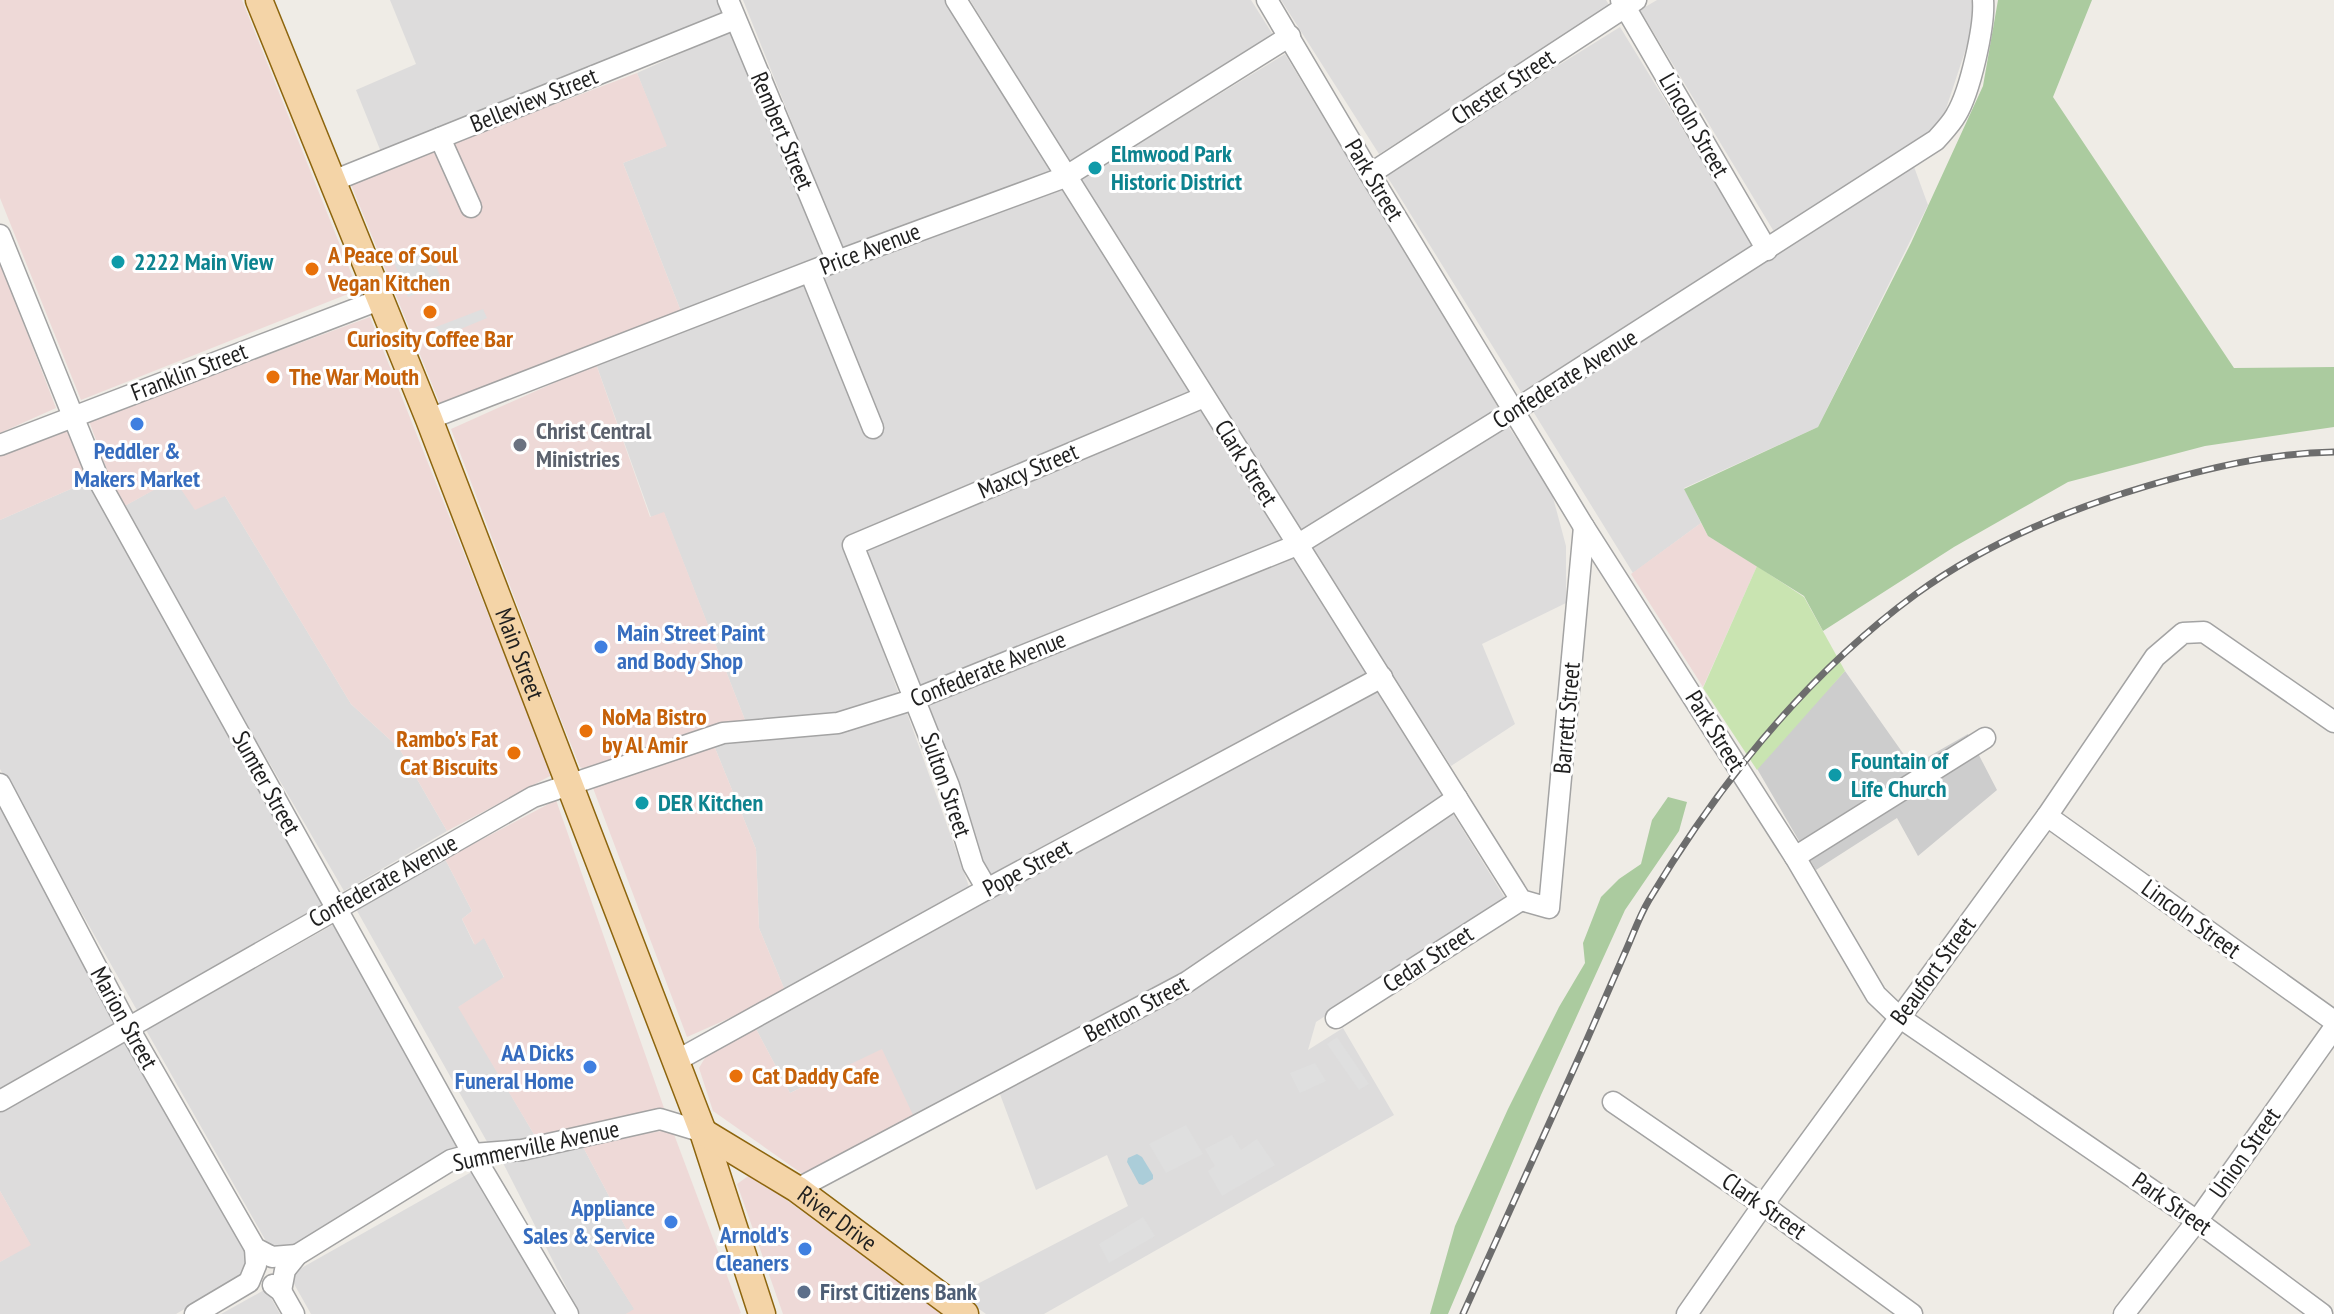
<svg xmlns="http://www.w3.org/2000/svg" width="2334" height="1314" viewBox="0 0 2334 1314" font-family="'PT Sans Narrow',sans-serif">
<rect width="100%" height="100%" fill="#efece6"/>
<g fill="#dddcdc">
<path d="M 390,0 L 723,0 L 727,10 L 381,152 L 356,90 L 416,64 Z"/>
<path d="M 743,0 L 946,0 L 1052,171 L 842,248 Z"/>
<path d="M 970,0 L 1251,0 L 1275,38 L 1071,164 Z"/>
<path d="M 1281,0 L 1606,0 L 1611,8 L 1379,154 Z"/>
<path d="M 1657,0 L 1971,0 L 1978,12 L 1939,130 L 1776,235 L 1640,10 Z"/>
<path d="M 1620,27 L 1755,247 L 1521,392 L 1385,173 Z"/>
<path d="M 735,29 L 828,252 L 682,314 L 623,163 L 666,146 L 637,73 Z"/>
<path d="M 1285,54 L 1499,409 L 1302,533 L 1079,180 Z"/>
<path d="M 1913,164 L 1928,205 L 1818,427 L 1684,488 L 1701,523 L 1633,573 L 1531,408 Z"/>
<path d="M 1062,188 L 1194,397 L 843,540 L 901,700 L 828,715 L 747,725 L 664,513 L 651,517 L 596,364 Z"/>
<path d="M 1202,409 L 1283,541 L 918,689 L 862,547 Z"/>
<path d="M 1508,426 L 1551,490 L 1566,546 L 1566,603 L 1482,644 L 1515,724 L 1451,766 L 1310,548 Z"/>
<path d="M 175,478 L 225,496 L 351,704 L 399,748 L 447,831 L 344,891 L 121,508 Z"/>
<path d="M 89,481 L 326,902 L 138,1012 L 0,769 L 0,520 Z"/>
<path d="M 1296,558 L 1368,673 L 985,878 L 925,705 Z"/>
<path d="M 1376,687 L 1445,794 L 1450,809 L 1505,898 L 1316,1022 L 1308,1050 L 1343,1028 L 1394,1115 L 1044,1314 L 986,1314 L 958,1294 L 1128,1206 L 1107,1155 L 1036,1190 L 998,1089 L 914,1117 L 832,1072 L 790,1093 L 755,1027 Z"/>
<path d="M 907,713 L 971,892 L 786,993 L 759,928 L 756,849 L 713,743 Z"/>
<path d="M 0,807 L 121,1024 L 0,1091 Z"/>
<path d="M 445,859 L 472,911 L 462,919 L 474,944 L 484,937 L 504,978 L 459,1007 L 535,1136 L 490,1147 L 356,909 Z"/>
<path d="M 338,922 L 464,1149 L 275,1257 L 146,1030 Z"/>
<path d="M 124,1041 L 254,1268 L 176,1314 L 0,1314 L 0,1262 L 30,1244 L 0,1191 L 0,1112 Z"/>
<path d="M 582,1145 L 627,1230 L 595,1247 L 635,1310 L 626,1314 L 580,1314 L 500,1157 Z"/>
<path d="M 475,1170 L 558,1314 L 311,1314 L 289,1275 Z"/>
<path d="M 266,1289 L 280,1314 L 221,1314 Z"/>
</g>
<g fill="#eed9d7">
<path d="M 0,0 L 242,0 L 358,290 L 81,400 L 0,198 Z"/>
<path d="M 637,73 L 667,146 L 623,163 L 682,314 L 440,404 L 350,182 Z"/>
<path d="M 0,262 L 56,408 L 0,433 Z"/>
<path d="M 370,317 L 552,775 L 447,831 L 399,748 L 351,704 L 225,496 L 195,510 L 174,479 L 121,508 L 89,421 Z"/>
<path d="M 596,364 L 650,517 L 664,512 L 747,725 L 585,769 L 580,767 L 548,687 L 451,429 Z"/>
<path d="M 70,430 L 89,481 L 0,520 L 0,454 Z"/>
<path d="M 1701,523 L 1708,536 L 1757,566 L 1703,687 L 1631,574 Z"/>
<path d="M 713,743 L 756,849 L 759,928 L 786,993 L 687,1037 L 593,788 Z"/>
<path d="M 556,800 L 664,1108 L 535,1136 L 458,1007 L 504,977 L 484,938 L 475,945 L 462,919 L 472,911 L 445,859 Z"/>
<path d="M 755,1027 L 790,1093 L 882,1049 L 914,1117 L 804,1175 L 713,1111 L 699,1068 L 706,1056 Z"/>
<path d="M 672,1129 L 741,1313 L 739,1314 L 626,1314 L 634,1309 L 595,1247 L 627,1230 L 582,1145 Z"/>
<path d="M 751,1174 L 943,1314 L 783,1314 L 737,1184 Z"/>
<path d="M 0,1191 L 31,1245 L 0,1262 Z"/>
</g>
<path fill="#cdcdcd" d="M 1845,671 L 1912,766 L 1968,734 L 1997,790 L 1918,856 L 1897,818 L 1816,870 L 1756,767 Z"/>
<path fill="#c9e4b1" d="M 1757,566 L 1804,597 L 1845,671 L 1757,770 L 1703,688 Z"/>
<g fill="#abcb9f">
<path d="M 1998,0 L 2092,0 L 2053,97 L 2234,368 L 2334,367 L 2334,427 L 2205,446 L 2068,482 L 1954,547 L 1823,631 L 1804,596 L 1708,536 L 1684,489 L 1818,427 L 1911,243 L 1983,86 Z"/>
<path d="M 1668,797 L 1687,802 L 1679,831 L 1625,910 L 1541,1095 L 1448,1314 L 1430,1314 L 1455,1226 L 1508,1109 L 1559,1007 L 1585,963 L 1583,943 L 1601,897 L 1619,879 L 1641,864 L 1652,820 Z"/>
</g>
<g fill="#dfdfdf">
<path d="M 428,246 L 443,283 L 408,297 L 393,260 Z"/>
<path d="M 483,309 L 487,318 L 427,343 L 423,332 Z"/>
<path d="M 1337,1037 L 1369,1084 L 1359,1090 L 1327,1044 Z"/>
<path d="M 1315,1063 L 1326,1081 L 1300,1093 L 1290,1073 Z"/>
<path d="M 1186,1125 L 1203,1154 L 1166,1173 L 1149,1144 Z"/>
<path d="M 1232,1135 L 1241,1150 L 1257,1139 L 1275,1165 L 1222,1196 L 1208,1171 L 1215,1166 L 1205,1149 Z"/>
<path d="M 1143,1217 L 1155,1236 L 1109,1263 L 1099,1244 Z"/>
</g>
<path fill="#abcdd9" d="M 1137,1154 L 1142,1157 L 1153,1175 L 1153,1179 L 1143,1185 L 1139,1184 L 1127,1162 L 1128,1158 Z"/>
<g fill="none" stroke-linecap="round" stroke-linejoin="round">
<g stroke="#a3a3a3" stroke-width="23">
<g id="minor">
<path d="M 728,0 L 837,261"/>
<path d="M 956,0 L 1521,900 L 1549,908 L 1584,527"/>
<path d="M 1267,0 L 1370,174 L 1584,527 L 1795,857 L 1876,995 L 1899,1017 L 2197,1221 L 2322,1314"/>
<path d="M 1621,0 L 1767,250"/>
<path d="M 440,138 L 471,207"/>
<path d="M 1370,174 L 1636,0"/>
<path d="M 333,181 L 735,19"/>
<path d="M 0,235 L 100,483 L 473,1154 L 568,1314"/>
<path d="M 810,272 L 873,428"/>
<path d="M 429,419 L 837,261 L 1065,177 L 1290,36"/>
<path d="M 0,445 L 379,300"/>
<path d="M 0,784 L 128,1027 L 255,1248 L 272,1257 L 297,1255"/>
<path d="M 2047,816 L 2334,1021"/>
<path d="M 1795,857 L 1985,738"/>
<path d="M 987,889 L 973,865 L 949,786 L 853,545 L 1204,397"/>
<path d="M 1336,1018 L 1521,900"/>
<path d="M 674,1062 L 987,889 L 1382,677"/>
<path d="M 0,1101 L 533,797 L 723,733 L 838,723 L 915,699 L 1297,545 L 1515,410 L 1936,140 C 1943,132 1951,124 1956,115 C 1970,92 1985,26 1983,0"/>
<path d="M 1613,1102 L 1763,1205 L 1912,1314"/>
<path d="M 797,1189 L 1187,982 L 1457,798"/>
<path d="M 273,1285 L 281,1291 L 294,1314"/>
<path d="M 281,1291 L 285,1270 L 297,1255 L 451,1160 L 473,1154 L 522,1150 L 660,1119 L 703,1132"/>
<path d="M 195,1314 L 249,1282 L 256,1265 L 255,1248"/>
<path d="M 1687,1314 L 1763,1205 L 2047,816 L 2155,657 L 2183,633 L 2204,632 L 2334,722"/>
<path d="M 2124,1314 L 2197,1221 L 2334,1028"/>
</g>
</g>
<g stroke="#8d650e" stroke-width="29">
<g id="major">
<path id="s1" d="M 259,0 L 429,419 L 703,1132 L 762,1314"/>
<path id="s2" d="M 703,1132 L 797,1189 L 965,1314"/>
</g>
</g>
<use href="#minor" stroke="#fff" stroke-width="20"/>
<use href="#major" stroke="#f4d4a7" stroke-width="26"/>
<g stroke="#6d6d6d" stroke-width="7">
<path id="rail" d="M 1463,1314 C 1503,1224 1545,1134 1585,1044 C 1599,1012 1613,980 1627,948 C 1634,932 1640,915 1649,900 C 1718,785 1807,674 1916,594 C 1985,544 2066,510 2147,486 C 2208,468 2270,453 2334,452"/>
</g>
<use href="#rail" stroke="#fff" stroke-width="4" stroke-dasharray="12" stroke-linecap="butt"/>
</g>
<g fill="#0f9aa8" stroke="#fff" stroke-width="3">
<circle cx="1095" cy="168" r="8"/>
<circle cx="118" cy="262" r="8"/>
<circle cx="1835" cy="775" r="8"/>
<circle cx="642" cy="803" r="8"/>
</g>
<g fill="#e8710a" stroke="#fff" stroke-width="3">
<circle cx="312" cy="269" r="8"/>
<circle cx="430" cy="312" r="8"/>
<circle cx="273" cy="377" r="8"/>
<circle cx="586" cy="731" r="8"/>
<circle cx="514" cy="753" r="8"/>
<circle cx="736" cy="1076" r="8"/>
</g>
<g fill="#3f7fe0" stroke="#fff" stroke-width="3">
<circle cx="137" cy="424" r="8"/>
<circle cx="601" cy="647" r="8"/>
<circle cx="590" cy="1067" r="8"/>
<circle cx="671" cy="1222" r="8"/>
<circle cx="805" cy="1249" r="8"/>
</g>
<circle fill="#6b7280" stroke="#fff" stroke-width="3" cx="520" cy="445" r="8"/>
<circle fill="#5c6f8a" stroke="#fff" stroke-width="3" cx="804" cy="1292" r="8"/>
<g text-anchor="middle" stroke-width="6" stroke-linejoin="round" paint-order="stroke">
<g font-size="24" fill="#1f1f1f" stroke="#fff">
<text transform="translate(1503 87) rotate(-33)" y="8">Chester Street</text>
<text transform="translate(534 100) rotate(-22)" y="8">Belleview Street</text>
<text transform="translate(1694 125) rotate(60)" y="8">Lincoln Street</text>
<text transform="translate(782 131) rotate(67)" y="8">Rembert Street</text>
<text transform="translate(1374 180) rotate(59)" y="8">Park Street</text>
<text transform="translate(870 249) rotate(-21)" y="8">Price Avenue</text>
<text transform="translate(189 372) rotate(-21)" y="8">Franklin Street</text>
<text transform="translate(1565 379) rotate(-32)" y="8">Confederate Avenue</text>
<text transform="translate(1246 463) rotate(58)" y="8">Clark Street</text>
<text transform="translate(1028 471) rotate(-23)" y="8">Maxcy Street</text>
<text dy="8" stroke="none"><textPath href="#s1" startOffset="704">Main Street</textPath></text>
<text transform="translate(988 669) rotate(-22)" y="8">Confederate Avenue</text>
<text transform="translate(1567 718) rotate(-85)" y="8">Barrett Street</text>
<text transform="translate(1715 731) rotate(58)" y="8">Park Street</text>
<text transform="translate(266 783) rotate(61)" y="8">Sumter Street</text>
<text transform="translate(946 785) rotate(71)" y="8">Sulton Street</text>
<text transform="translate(1027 868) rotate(-28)" y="8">Pope Street</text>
<text transform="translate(383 881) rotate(-29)" y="8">Confederate Avenue</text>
<text transform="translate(2191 919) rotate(36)" y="8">Lincoln Street</text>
<text transform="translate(1428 959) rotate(-33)" y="8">Cedar Street</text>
<text transform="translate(1933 971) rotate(-54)" y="8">Beaufort Street</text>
<text transform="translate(1136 1009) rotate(-28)" y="8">Benton Street</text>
<text transform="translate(124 1018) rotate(61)" y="8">Marion Street</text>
<text transform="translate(536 1146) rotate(-12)" y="8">Summerville Avenue</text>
<text transform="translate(2245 1153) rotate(-55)" y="8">Union Street</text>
<text transform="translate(2172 1204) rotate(35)" y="8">Park Street</text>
<text transform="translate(1764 1206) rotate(35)" y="8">Clark Street</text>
<text dy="8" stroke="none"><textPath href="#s2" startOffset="160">River Drive</textPath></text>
</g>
<g font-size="24" font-weight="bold" fill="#0d838f" stroke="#fff" text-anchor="start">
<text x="1111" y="162">Elmwood Park<tspan x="1111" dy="28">Historic District</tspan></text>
<text x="134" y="270">2222 Main View</text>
<text x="1851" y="769">Fountain of<tspan x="1851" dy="28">Life Church</tspan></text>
<text x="658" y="811">DER Kitchen</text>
</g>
<g font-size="24" font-weight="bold" fill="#c56008" stroke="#fff" text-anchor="start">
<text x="328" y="263">A Peace of Soul<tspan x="328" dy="28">Vegan Kitchen</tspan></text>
<text x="430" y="347" text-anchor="middle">Curiosity Coffee Bar</text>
<text x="289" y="385">The War Mouth</text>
<text x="602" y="725">NoMa Bistro<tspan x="602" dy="28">by Al Amir</tspan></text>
<text x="498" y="747" text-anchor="end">Rambo's Fat<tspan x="498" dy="28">Cat Biscuits</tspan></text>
<text x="752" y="1084">Cat Daddy Cafe</text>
</g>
<g font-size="24" font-weight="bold" fill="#5b616d" stroke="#fff" text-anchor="start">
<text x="536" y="439">Christ Central<tspan x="536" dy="28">Ministries</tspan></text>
</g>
<g font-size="24" font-weight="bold" fill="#366cbe" stroke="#fff" text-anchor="end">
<text x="137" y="459" text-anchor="middle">Peddler &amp;<tspan x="137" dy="28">Makers Market</tspan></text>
<text x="617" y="641" text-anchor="start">Main Street Paint<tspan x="617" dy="28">and Body Shop</tspan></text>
<text x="574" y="1061">AA Dicks<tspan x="574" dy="28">Funeral Home</tspan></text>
<text x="655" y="1216">Appliance<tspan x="655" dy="28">Sales &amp; Service</tspan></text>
<text x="789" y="1243">Arnold's<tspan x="789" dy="28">Cleaners</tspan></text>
</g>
<g font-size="24" font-weight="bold" fill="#4e5e75" stroke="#fff" text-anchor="start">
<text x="820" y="1300">First Citizens Bank</text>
</g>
</g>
</svg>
